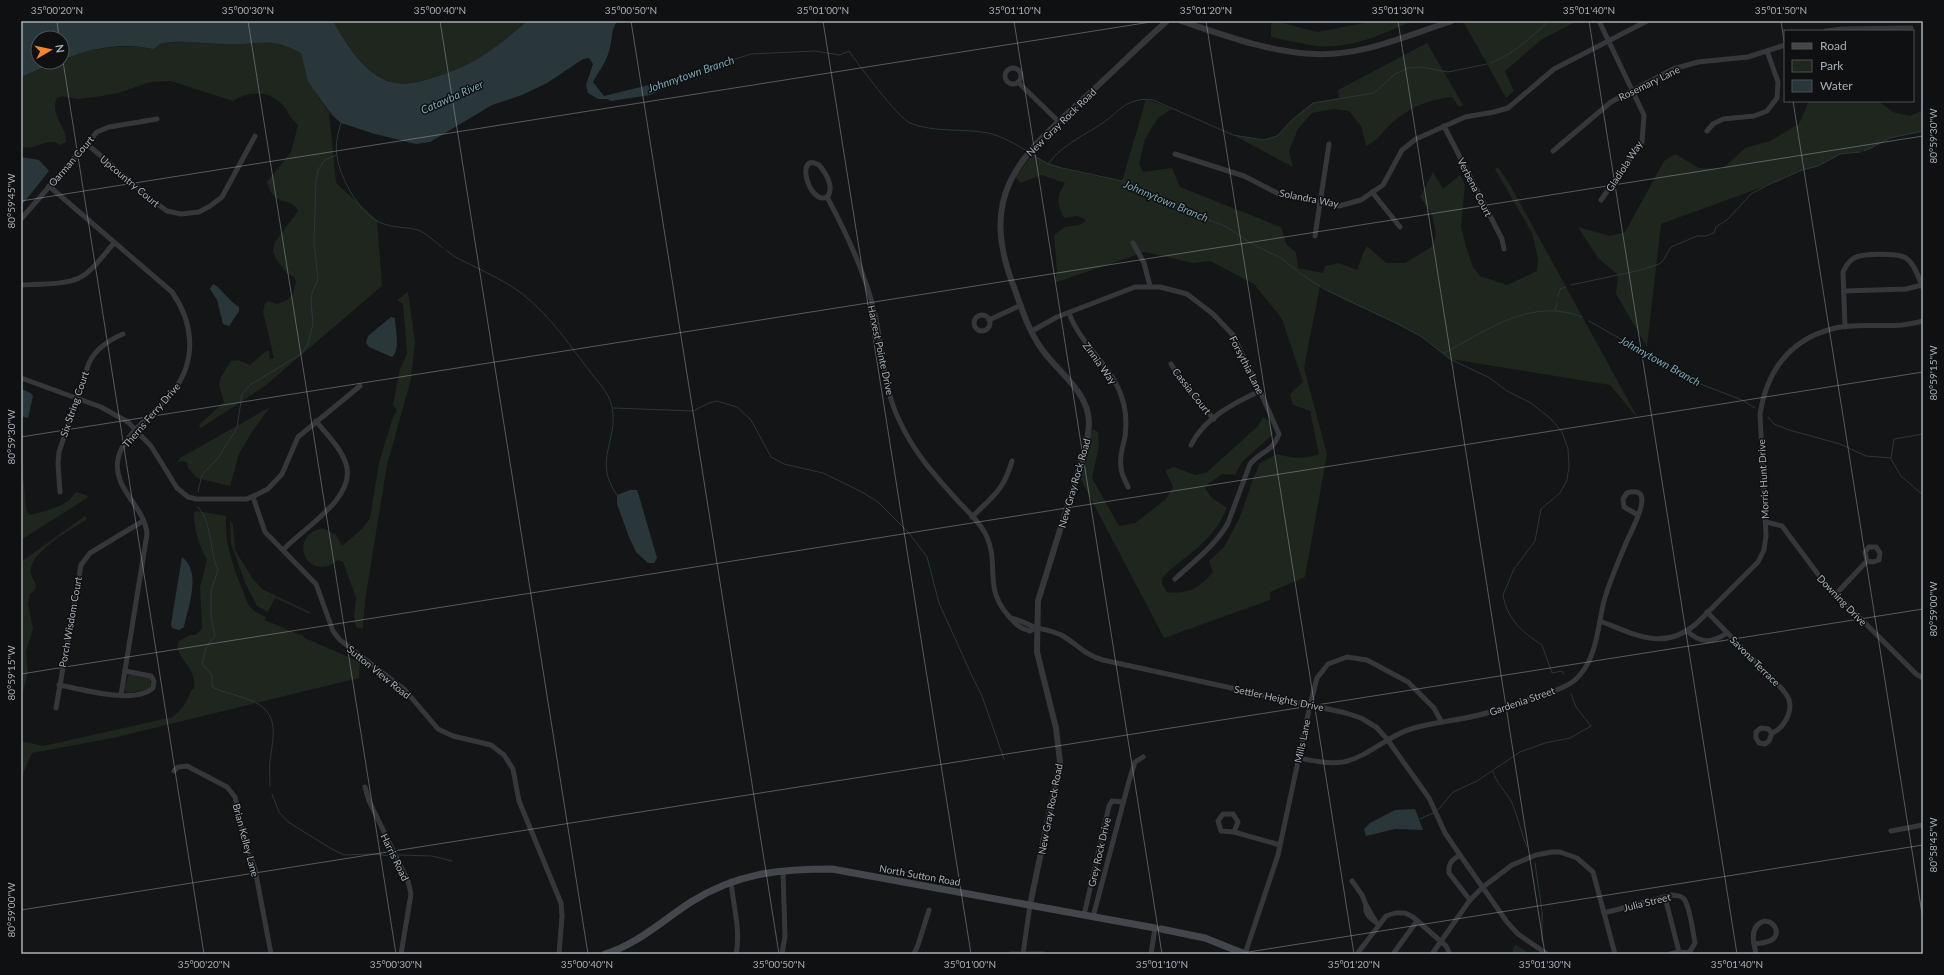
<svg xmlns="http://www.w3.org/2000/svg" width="1944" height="975" viewBox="0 0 1944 975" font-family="Lato,sans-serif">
<rect width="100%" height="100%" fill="#141516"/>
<g fill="#1f261e">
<path d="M 333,21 L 527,21 C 494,50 472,67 429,79 C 419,82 407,85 396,83 C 367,78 346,44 333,21 Z"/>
<path d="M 1274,21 L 1318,32 L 1374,21 L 1413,21 C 1382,34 1352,49 1317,46 C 1302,44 1287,40 1271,37 L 1271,25 Z"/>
<path d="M 1473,21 L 1577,21 L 1541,40 L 1505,71 L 1514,91 L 1506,98 L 1464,23 Z"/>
<path d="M 192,41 C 203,42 215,45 226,44 C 258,43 272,37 301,53 L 308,82 L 329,112 L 336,183 L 377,220 L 382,286 L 265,386 L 201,428 L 199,426 L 201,423 L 224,402 L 219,385 L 221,377 L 231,361 L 238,360 L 250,365 L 266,351 L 269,351 L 270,359 L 274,358 L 263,312 L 265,303 L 269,301 L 277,304 L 287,300 L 293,294 L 296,282 L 294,277 L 287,273 L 276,259 L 273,251 L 275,242 L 298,211 C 291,196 273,208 267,182 L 291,152 L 298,125 C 289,117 291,116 285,108 C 272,90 250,90 233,101 L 171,81 L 151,82 L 118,93 L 96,97 L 77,99 L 63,96 L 57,98 C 49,116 67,125 66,142 L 60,145 C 49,135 37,151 21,147 L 21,77 L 56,62 L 62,62 L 62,60 C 91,48 122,43 153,49 L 161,43 Z"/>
<path d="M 1427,43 L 1463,105 L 1459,107 L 1452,97 C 1427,100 1410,107 1391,124 C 1382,132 1378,141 1366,146 L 1361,126 L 1349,111 L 1333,109 L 1312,113 L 1298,129 L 1289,151 L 1293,167 L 1233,135 L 1264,140 L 1277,136 L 1293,119 L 1313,103 L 1339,98 L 1338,90 Z"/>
<path d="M 1146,99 L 1172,109 L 1158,118 L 1145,139 L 1139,164 L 1143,172 L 1172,168 L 1180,187 L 1281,227 L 1286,244 L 1296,252 L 1298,268 L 1323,273 L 1325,266 L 1339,263 L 1357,270 L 1363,253 L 1367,246 L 1386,263 L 1405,263 L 1431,247 L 1436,236 L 1432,214 L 1420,197 L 1433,172 L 1443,189 L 1460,175 L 1465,184 L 1461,227 L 1467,250 L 1473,267 L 1480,276 L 1507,285 L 1537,271 L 1538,259 L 1532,233 L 1495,169 L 1498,167 L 1509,183 L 1639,420 L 1610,385 L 1450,359 L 1422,337 L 1400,325 L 1343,299 L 1320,286 L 1304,368 L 1327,454 L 1305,577 L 1270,592 L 1270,600 L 1164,638 L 1080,478 C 1082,470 1090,432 1093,429 L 1098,432 L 1099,446 L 1092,478 L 1119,526 L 1135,523 L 1166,499 L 1173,487 L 1165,470 L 1174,467 L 1195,475 L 1206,473 L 1258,426 L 1263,417 L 1269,421 L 1273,434 L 1242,462 L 1235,475 L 1222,474 L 1204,487 L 1212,498 L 1227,508 C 1211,545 1188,552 1162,578 L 1162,584 L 1167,592 C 1188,595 1200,587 1213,572 L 1209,561 L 1224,547 L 1240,517 L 1252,482 L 1260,463 L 1277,454 C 1292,458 1303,460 1319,454 L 1310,411 L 1293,405 L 1290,394 L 1303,382 L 1282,319 L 1254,284 L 1210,261 L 1193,263 L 1145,252 L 1054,283 L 1057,271 L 1054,235 L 1065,227 L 1082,224 L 1086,220 L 1077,216 L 1064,218 C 1057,203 1056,197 1065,183 L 1041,175 L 1021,183 L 1015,177 L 1032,155 C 1060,171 1091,175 1122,181 Z"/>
<path d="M 1809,101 L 1878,101 L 1893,112 L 1910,116 L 1923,110 L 1923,131 L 1890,138 L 1871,149 L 1860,152 L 1840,154 L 1818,166 L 1802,170 L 1768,185 L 1661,224 L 1647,347 L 1616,294 L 1618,275 L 1598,258 L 1578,227 L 1610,236 L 1625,232 L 1664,161 L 1675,154 L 1699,168 L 1722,169 L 1745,148 L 1770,141 L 1799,124 Z"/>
<path d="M 408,292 L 415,342 L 411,379 L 387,465 L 365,601 L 363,629 L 356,627 L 354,616 L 356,598 L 343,562 L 338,560 C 309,584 285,538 322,528 L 335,534 L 342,546 L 362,529 L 370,518 L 379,463 L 393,417 L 397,410 L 393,405 L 400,369 L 407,354 L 403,304 L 397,300 Z"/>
<path d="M 270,407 L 252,432 L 239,454 L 230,486 L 197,478 L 188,468 L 187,463 L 184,461 L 177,462 L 180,458 Z"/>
<path d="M 21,433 L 23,439 L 21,451 L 26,509 L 28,514 L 31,515 C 43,511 57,509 68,501 C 72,499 72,495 77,492 L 88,496 L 87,498 L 21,540 Z"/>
<path d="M 197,511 L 226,516 C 224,547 237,576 248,604 L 254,611 L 266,617 L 265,620 L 300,635 L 301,634 L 305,638 L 360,662 L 359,678 L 113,738 L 32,753 L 21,778 L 21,741 L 43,746 L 173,717 C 178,712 183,708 186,702 C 189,697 189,692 194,688 C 197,665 172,657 179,641 L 190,635 L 196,635 L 202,628 L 200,587 L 207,560 C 200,548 193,526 194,513 Z"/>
<path d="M 85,516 L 87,519 C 71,530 35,549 31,568 C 29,575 35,580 36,586 L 35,590 L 30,594 L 28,603 L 33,629 L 26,652 L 28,673 L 21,698 L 21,562 Z"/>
<path d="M 230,520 L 233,525 L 235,550 L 253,579 L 262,589 L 310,612 L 310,614 L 275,598 L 268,612 L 257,606 L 246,585 L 231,544 Z"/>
<path d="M 129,674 L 150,678 L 151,686 L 149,689 L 128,693 L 124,689 Z"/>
<path d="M 1516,945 L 1531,954 L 1512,954 L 1514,946 Z"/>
</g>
<g fill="#2a373a">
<path d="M 21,21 L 333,21 C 346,44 367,79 396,83 C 407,85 419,82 429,79 C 472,67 494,50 527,21 L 617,21 C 610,33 613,39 609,51 C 606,63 598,72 593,82 L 604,96 L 669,80 L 665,88 L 650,95 L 611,101 L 607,99 L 598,99 L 588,93 L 586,85 L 593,64 L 589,58 L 583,59 L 547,83 L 522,95 L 492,105 L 430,142 L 416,144 L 375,134 L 341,123 L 332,115 L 308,82 L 301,53 C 268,35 258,46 224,44 C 203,43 184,40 163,43 C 158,44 157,48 153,49 C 122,42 91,48 62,60 L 62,38 L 38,38 L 38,62 L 56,62 L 21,77 Z"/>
<path d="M 21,157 L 39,160 L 49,171 L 21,206 Z"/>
<path d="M 213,284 C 219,286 229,301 239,307 L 239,311 L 229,326 L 223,324 L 217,300 L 210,289 Z"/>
<path d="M 391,317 L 395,318 C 395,328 401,350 392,357 L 369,347 L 366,343 L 368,336 Z"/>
<path d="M 21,389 L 31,393 L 33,396 L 28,418 L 21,416 Z"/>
<path d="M 630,490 L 637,490 L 639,496 L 657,558 L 654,563 L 648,563 L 636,552 L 629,537 L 617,504 L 617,495 Z"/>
<path d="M 182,557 C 202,572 188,607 184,627 L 179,630 L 172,628 L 171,624 Z"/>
<path d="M 1415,809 L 1423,830 L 1395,829 L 1366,836 L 1364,829 L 1370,823 L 1395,810 Z"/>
</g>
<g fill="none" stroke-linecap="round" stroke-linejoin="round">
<g stroke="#2a373a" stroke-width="1">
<path d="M 1490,63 C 1513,55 1531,37 1549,21"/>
<path d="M 669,80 L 751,54 L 815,51 L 840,55 L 849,51 C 858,64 898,118 910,123 C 934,133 963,128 988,133 C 1002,136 1015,144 1027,151"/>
<path d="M 341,123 C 338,133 335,144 337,156 C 340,179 361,217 384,224 C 395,228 407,227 418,230 C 426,233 435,242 443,248"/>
<path d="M 1864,151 L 1890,138 L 1923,131"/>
<path d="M 1031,154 L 1048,164 L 1062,168 L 1122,181 L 1177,208 L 1225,226 L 1254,245 L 1281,258 L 1301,274 L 1326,290 L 1400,325 L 1422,337 L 1450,359 L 1490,378 L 1507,391 L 1531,403 L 1551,419 L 1562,432 L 1568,449 L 1569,466 L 1567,480 L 1560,493 L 1541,509 L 1535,541 L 1514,569 L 1503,595 C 1507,619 1522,632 1542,645 L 1552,673 L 1562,671 L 1564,674"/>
<path d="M 1048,164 C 1064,142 1087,135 1107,120 C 1116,113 1123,104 1135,101 C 1141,99 1147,99 1153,100 L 1233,135 L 1264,140 L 1277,136 L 1293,119 L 1313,103 L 1374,93 L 1395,74 L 1408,68 L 1421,67 L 1448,72 L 1487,64"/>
<path d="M 446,250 L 455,257 C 473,266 493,275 511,286 C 543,306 566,340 588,369 C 597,381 609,392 612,407 C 619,441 592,460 617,495"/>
<path d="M 1571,285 L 1641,270 L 1659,264 L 1663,261 L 1671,247 L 1697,236 L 1706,236 L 1714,233 L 1716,227 L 1728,219 L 1751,194 L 1768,185 L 1802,170 L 1818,166 L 1840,154 L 1860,152"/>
<path d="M 1558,297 L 1560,289 L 1566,287"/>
<path d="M 1555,310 L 1557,303"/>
<path d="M 1589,321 L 1698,383 L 1742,400 L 1755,408"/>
<path d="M 1444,353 C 1488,330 1531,297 1582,317"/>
<path d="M 613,408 L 693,411 L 709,403 L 717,401 L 737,407 L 751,420 L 771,457 L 784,464 L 823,473 L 862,492 L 878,502 L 909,533 L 927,557 L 939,603 L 972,676 L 982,696 L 1004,759"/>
<path d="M 1768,417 L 1774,424 L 1789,430 L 1840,444 L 1866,456 L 1891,458"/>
<path d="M 1891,458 L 1894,439 L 1923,434"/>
<path d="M 1891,459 L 1901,476 L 1923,495"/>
<path d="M 198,492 L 202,475 L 218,458 L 237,428 L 242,394 L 250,385 L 301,354 L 308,344 L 313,324 L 311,302 L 312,293 L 318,279 L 314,242 L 316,181 L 318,170 L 325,160 L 337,155"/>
<path d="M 198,507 C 213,524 209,550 218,570 L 211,591 L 211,616 L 215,636 L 206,648 L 202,664 L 212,675 L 212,687 C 224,693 237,695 250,700 C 281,712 273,736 270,761 C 269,769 270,778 270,786"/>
<path d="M 21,541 L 21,559"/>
<path d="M 1493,771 C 1496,784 1506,791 1512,803 C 1518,817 1521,833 1527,847"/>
<path d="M 272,794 L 279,812 L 288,822 L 330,848 L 344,855 L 373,854 L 391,856"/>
<path d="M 1438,810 L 1453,792 L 1477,781 L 1520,752 L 1545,743 L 1570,738 L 1591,726 L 1576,707 L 1571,694"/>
<path d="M 1420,819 L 1433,813"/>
<path d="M 399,855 L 432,856 L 452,861"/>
<path d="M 1535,863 L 1542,911 L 1542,942"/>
</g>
<g stroke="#35373b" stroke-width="5">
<path d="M 1599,21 L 1644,115 L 1642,142 L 1601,200"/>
<path d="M 1826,31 L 1842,29 L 1911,28"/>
<circle cx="1013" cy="76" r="8"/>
<path d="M 1018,82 L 1059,122"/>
<path d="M 1444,126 L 1502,239 L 1504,249"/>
<path d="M 1707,131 L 1713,124 L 1723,119 L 1754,116 L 1767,111 L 1777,98 L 1778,82 L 1767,51"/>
<path d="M 87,144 L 152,200 L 167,211 L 181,214 L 199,212 L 210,206 L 222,197 L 255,136"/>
<path d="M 1553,151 L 1611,102 L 1673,69 L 1698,62 L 1748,57 L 1785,45"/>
<path d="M 1175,154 L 1244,176 L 1279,194 L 1339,206 L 1361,200 L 1383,185 L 1402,150 L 1416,139 L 1465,117 L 1494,112 L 1508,108 L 1554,69 L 1647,21"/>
<path d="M 49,186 L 172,292 C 193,322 197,358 175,389 C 166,401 152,413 141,424 C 131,434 121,444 118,459 C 112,489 145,506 147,534 L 121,695"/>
<path d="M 1372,192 L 1400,227"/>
<path d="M 827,197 C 809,206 794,151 819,165 C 826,173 835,188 827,197 C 847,234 865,272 875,314 C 883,350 883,388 900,422 C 915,454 934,474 957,500 C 967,511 981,523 987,537 C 999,565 984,587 1007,614 C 1016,624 1017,627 1030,631 L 1036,628"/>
<path d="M 21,219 L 97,132 L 109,127 L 157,119"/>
<path d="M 1315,236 L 1329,144"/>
<path d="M 1133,243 L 1144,263 L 1150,286"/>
<path d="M 21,285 C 37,284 65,285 79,278 C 93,271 104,254 114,243"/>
<path d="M 1844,291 L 1906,289 L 1922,285"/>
<path d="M 1069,313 C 1080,344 1110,364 1121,395 C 1126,408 1127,422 1125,437 C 1123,446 1119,457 1121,467 C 1121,474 1125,480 1128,487"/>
<circle cx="982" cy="323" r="8"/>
<path d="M 989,320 L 1021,305"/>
<path d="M 1845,327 L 1843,272 C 1846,266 1848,262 1854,258 C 1863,253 1898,253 1906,258 C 1915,264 1919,279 1923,288"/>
<path d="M 1032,331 L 1057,317 L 1135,287 L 1160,287 L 1187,294 L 1213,314 L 1233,335 L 1260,391 L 1279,434 C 1272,453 1262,450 1250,464 L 1228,523 C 1216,545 1194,561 1175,579"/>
<path d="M 1171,364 L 1184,385 L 1214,419"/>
<path d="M 21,378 L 101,407 L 128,422 L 151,446 L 177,488 L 188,497 L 196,499 L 247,499 L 268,489 L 282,474 L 298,437 L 360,386"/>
<path d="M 1191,445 C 1204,418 1234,403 1260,391"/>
<path d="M 60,492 L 58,464 L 59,452 L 89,363 C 96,348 109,340 123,334"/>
<path d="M 253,497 L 265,532 L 316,584 L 333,631 L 340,640 L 405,690 L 438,729 L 453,736 L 491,745 L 504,755 L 513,769 L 519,801 L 561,903 L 562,916 L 559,954"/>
<path d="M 972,517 C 992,497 1004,490 1012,461"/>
<path d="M 1766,522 L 1782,526 L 1823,581 L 1916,674 L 1923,678"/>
<path d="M 283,550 C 303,528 357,498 346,464 C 341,448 326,434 316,421"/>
<path d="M 1836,594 L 1867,561 L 1873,562 L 1879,560 L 1880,553 L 1876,547 L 1869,547 L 1865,552 L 1867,561"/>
<path d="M 1707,612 L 1782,689 C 1784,692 1788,696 1789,700 C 1793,712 1783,729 1772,733 L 1768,729 L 1761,728 L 1756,732 L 1756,738 L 1759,743 L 1765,744 L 1769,741 L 1772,733"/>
<path d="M 1010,618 C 1020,619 1027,625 1037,628 C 1047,630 1054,631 1063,636 C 1078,645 1085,655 1103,660 L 1346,713 L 1361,718 L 1376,727 L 1387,739 L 1429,798 L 1445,833 L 1460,855 L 1507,922 L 1518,934 L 1547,954"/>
<path d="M 1600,621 C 1634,634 1663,652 1696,624 L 1758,562 L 1764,550 L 1766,536 L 1760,414 C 1767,370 1790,339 1835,328 C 1856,323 1880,327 1902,325 C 1909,324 1916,323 1923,321"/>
<path d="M 1687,631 C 1701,644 1712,643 1727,633"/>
<path d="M 59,685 C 81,689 135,705 153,688 L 154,681 L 151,676 L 125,671"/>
<path d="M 56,708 L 81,565 L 90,553 L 143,521"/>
<path d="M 1299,758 C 1314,761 1328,764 1343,762 C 1368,757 1387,736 1411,729 C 1433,722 1456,721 1479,715 C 1499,710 1519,703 1539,696 C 1552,691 1570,687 1579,676 C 1596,658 1598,628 1603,605 C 1608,584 1618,563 1626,543 C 1630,533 1659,483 1627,493 L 1623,499 L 1624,507 L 1638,515"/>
<path d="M 174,771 L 178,767 L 187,766 L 227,787 L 235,797 L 244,837 L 255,869 L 271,954"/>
<path d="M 365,787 L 369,801 L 408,881 L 411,894 L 401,954"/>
<path d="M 1891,831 L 1923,825"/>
<path d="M 1234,832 L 1221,831 L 1218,821 L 1223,814 L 1233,814 L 1238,822 L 1234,832 L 1280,845"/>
<path d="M 1460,855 C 1452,860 1448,863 1449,873 L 1470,900"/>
<path d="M 731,881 C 733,905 741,930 736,954"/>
<path d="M 1352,881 L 1362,895 L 1366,905"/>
<path d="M 1665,897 L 1679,952"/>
<path d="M 1604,913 L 1672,895 C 1676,896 1681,895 1684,899 C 1690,906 1693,933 1695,943 L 1689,953"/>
<path d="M 1084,915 L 1109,806 L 1112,801 L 1123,802"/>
<path d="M 1093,917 L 1129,781 L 1135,762 L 1143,757"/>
<path d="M 1764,921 C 1773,921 1781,931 1773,939 C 1768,943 1760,943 1754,944 C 1752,934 1753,925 1764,921 Z"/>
<path d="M 1376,922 L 1366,905 C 1364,916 1373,919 1379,925"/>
<path d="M 1754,944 L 1756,954"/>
<path d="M 782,954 L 785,936 L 783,871"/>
<path d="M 914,954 L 918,945 L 929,910"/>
<path d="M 1011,954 L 1044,954"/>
<path d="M 1023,954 L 1030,905"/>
<path d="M 1151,954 L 1155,928"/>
<path d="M 1245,954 L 1278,855 L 1310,705 L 1317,678 L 1328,664 L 1347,657 L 1367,660 L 1408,682 L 1434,708 L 1441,721"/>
<path d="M 1357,954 L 1386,916 L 1395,913 L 1405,913 L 1413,917 L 1446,946 L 1450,954"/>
<path d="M 1393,954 L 1417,921"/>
<path d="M 1432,954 L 1470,900 L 1483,887 L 1512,865 L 1536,855 L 1552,852 L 1560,852 L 1577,858 L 1593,872 L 1615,954"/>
<path d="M 1670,954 L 1679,952 L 1689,953"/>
</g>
<g stroke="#35373b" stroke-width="6">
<path d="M 1181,21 C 1224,35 1271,53 1316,54 C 1363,56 1408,35 1452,21"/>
<path d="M 1030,905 L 1060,762 L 1056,728 L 1037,652 L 1038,601 L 1086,446 C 1087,439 1089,430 1089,422 C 1088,390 1057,372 1041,348 C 1029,331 1022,310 1015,290 C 975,190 1023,154 1092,91 C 1117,68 1141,44 1167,21"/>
</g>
<g stroke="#43474b" stroke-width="7">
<path d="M 1161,929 L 1205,938 L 1245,954"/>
<path d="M 605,954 C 638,944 663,920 691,902 C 737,873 779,869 832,869 L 1155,928"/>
</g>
</g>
<path fill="none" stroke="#a6afb7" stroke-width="1" stroke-opacity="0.45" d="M 57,21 L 59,38M 248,21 L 396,954M 440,21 L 588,954M 631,21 L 779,954M 823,21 L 971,954M 1014,21 L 1162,954M 1206,21 L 1354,954M 1398,21 L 1545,954M 1589,21 L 1737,954M 1781,21 L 1785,48M 62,55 L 204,954M 1793,101 L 1923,920M 21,201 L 1157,21M 21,437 L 1923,136M 21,674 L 1923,372M 21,910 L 1923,609M 1236,954 L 1923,845"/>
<g text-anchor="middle" stroke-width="3" stroke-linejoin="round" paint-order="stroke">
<g font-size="10" fill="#a6afb7" stroke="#0f1011">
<text transform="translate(1649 83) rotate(-26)" y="4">Rosemary Lane</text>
<text transform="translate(1061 122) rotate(-44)" y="4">New Gray Rock Road</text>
<text transform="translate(71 161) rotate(-49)" y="4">Oarman Court</text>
<text transform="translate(1624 166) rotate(-57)" y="4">Gladiola Way</text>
<text transform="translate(130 181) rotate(40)" y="4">Upcountry Court</text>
<text transform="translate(1475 187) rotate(63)" y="4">Verbena Court</text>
<text transform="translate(1309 198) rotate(11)" y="4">Solandra Way</text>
<text transform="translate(881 350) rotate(78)" y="4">Harvest Pointe Drive</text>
<text transform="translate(1100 363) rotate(54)" y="4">Zinnia Way</text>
<text transform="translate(1247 365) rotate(63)" y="4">Forsythia Lane</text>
<text transform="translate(1192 391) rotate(52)" y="4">Cassia Court</text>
<text transform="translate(74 404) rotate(-71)" y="4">Six String Court</text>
<text transform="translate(151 415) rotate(-49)" y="4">Therns Ferry Drive</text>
<text transform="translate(1763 479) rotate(-93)" y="4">Morris Hunt Drive</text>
<text transform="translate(1074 483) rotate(-74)" y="4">New Gray Rock Road</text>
<text transform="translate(1842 600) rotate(46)" y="4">Downing Drive</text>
<text transform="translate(70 622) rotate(-80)" y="4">Porch Wisdom Court</text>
<text transform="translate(1755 661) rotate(45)" y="4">Savona Terrace</text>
<text transform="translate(379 672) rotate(39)" y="4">Sutton View Road</text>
<text transform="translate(1279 698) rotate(12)" y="4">Settler Heights Drive</text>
<text transform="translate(1522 701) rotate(-19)" y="4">Gardenia Street</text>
<text transform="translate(1302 741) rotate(-78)" y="4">Mills Lane</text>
<text transform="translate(1050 809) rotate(-79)" y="4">New Gray Rock Road</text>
<text transform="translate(246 840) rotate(75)" y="4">Brian Kelley Lane</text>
<text transform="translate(1099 852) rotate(-77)" y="4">Grey Rock Drive</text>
<text transform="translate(395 857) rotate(64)" y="4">Harris Road</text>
<text transform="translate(920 875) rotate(10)" y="4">North Sutton Road</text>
<text transform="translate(1647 902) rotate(-14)" y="4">Julia Street</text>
</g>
<g font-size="11" font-style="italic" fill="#7ca5b2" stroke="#0f1011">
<text transform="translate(691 74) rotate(-19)" y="4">Johnnytown Branch</text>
<text transform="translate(452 97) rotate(-24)" y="4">Catawba River</text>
<text transform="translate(1166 201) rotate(23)" y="4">Johnnytown Branch</text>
<text transform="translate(1660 361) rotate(29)" y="4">Johnnytown Branch</text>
</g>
</g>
<rect width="1944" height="975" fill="none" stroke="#0f1011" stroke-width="44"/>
<rect x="1784" y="30" width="130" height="72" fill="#0f1011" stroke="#4b5053"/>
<rect x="1792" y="43" width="20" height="6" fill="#43474b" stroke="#4b5053"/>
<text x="1820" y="50" font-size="12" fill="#a6afb7">Road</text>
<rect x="1792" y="60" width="20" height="12" fill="#1f261e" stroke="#4b5053"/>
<text x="1820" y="70" font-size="12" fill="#a6afb7">Park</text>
<rect x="1792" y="80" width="20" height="12" fill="#2a373a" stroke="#4b5053"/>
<text x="1820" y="90" font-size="12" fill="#a6afb7">Water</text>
<g transform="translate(50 50) rotate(81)"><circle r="19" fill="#0f1011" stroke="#4b5053"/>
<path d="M0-3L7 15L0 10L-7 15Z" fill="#f5852d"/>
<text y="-6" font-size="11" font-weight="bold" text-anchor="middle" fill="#a6afb7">N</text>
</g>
<rect x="22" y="22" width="1900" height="931" fill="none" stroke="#a6afb7" stroke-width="1.5"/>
<g font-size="10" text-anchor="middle" fill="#a6afb7">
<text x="57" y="14">35°00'20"N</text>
<text x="248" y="14">35°00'30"N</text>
<text x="440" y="14">35°00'40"N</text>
<text x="631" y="14">35°00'50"N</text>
<text x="823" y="14">35°01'00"N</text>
<text x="1015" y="14">35°01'10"N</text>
<text x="1206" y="14">35°01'20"N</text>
<text x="1398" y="14">35°01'30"N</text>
<text x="1589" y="14">35°01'40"N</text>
<text x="1781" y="14">35°01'50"N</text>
<text transform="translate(1933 136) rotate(-90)" y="4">80°59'30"W</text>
<text transform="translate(11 201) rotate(-90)" y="4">80°59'45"W</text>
<text transform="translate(1933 373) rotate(-90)" y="4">80°59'15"W</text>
<text transform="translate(11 437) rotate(-90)" y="4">80°59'30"W</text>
<text transform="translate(1933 609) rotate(-90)" y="4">80°59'00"W</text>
<text transform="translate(11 673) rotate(-90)" y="4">80°59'15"W</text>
<text transform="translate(1933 845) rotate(-90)" y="4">80°58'45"W</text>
<text transform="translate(11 910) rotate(-90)" y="4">80°59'00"W</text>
<text x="204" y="968">35°00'20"N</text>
<text x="396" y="968">35°00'30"N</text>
<text x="587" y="968">35°00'40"N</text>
<text x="779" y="968">35°00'50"N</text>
<text x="970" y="968">35°01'00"N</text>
<text x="1162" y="968">35°01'10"N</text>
<text x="1354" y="968">35°01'20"N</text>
<text x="1545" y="968">35°01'30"N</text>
<text x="1737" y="968">35°01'40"N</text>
</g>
</svg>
